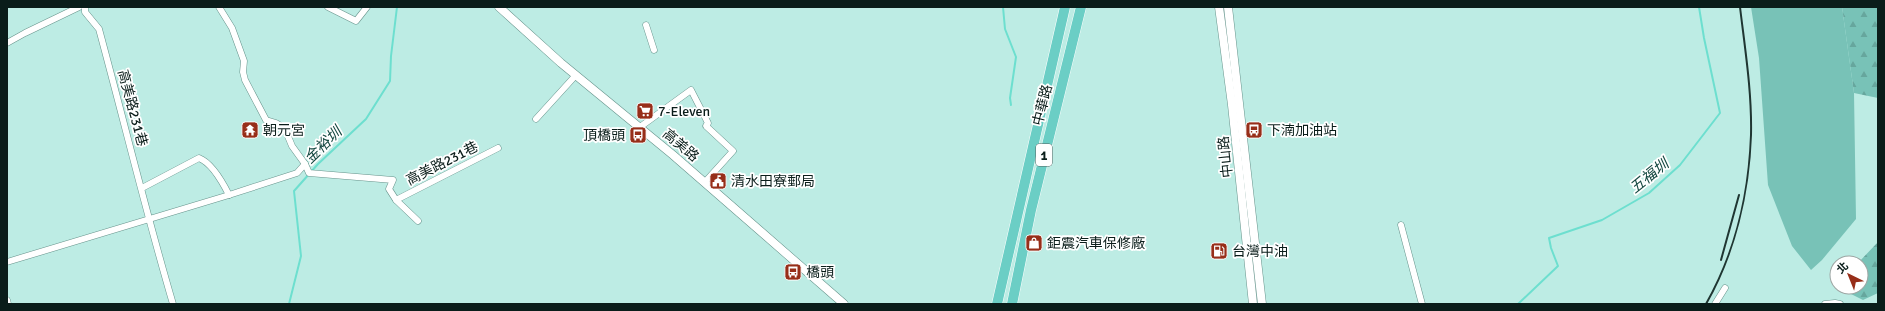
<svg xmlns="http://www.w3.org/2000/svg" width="1885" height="311" viewBox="0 0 1885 311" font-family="Signika,'Noto Sans TC',sans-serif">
<defs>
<pattern id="forest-firs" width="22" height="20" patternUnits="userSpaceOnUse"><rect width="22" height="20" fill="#78c2b7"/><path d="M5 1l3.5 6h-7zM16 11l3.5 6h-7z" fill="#66a69d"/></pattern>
</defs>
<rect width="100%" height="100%" fill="#bdece4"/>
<path fill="#78c2b7" d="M 1751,7 L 1842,7 L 1854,93 L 1856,219 L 1822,260 L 1811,270 L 1792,246 L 1768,185 L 1759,58 Z"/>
<g fill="url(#forest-firs)">
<path d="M 1842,7 L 1878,7 L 1878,98 L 1854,93 Z"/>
<path d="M 1878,242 L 1878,293 L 1863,300 L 1835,286 L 1837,284 L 1837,287 L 1861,287 L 1861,263 L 1858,263 Z"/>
</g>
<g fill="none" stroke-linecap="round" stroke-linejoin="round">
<g stroke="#6ddfcf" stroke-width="2">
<path d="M 1003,7 L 1005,29 L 1016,57 L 1010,98 L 1011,105"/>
<path d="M 289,304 L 301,256 L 294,191 L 318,164 L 366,119 L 390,81 L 391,56 L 397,7"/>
<path d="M 1518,304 L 1558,266 L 1551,248 L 1549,238 L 1602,220 L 1649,193 L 1680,165 L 1720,113 L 1704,38 L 1699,7"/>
</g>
<g stroke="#66938b" stroke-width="7">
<g id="minor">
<path d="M 85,7 L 85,12 L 99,29 C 124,121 146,213 173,304"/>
<path d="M 219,7 L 232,28 L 244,61 L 243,72 L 245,80 L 266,120 L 276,123 L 285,129 L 292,146 L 305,164 L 309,173 L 393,180 L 389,189 L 396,200 L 418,221"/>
<path d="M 328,7 L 356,21 L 367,7"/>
<path d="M 646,25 L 654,50"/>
<path d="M 7,43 L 25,33 L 79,7"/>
<path d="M 536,119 L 576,75"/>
<path d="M 640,127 L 691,90 L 708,123 L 706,126 L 733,151 L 705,182"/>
<path d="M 142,188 L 199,158 C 212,163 223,183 229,195"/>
<path d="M 396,200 L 498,148"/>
<path d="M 1401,225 L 1422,304"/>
<path d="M 7,262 L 229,195 L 297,173 L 305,164"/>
<path d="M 7,300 L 8,304"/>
<path d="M 1715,304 L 1725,288"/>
<path d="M 1825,304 L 1835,303 L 1840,304"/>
</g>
</g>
<g stroke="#66938b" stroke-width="9">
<g id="tertiary">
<path d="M 499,7 L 561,63 L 673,155 L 844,304"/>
<path d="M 1219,7 L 1232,105 L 1253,304"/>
<path d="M 1228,7 L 1262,304"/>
</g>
</g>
<g stroke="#fff" stroke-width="11">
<g id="primary">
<path d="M 997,304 L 1065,7"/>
<path d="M 1012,304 L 1031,210 L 1081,7"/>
</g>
</g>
<use href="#minor" stroke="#fff" stroke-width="6"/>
<use href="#tertiary" stroke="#fff" stroke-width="8"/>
<use href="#primary" stroke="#6bcec5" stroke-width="10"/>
<g stroke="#1f3632" stroke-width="2">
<path d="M 1721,260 L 1739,195"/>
<path d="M 1706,304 C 1735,253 1749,193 1751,135 C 1752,92 1745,49 1740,7"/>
</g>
</g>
<defs>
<g id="supermarket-square" transform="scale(0.9)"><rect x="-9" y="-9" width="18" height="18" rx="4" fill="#972e19" stroke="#fff"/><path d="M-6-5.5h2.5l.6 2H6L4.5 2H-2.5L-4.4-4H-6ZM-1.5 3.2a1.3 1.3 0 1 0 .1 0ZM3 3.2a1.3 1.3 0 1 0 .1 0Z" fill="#fff"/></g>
<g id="temple-square" transform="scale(0.9)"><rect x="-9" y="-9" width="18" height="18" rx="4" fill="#972e19" stroke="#fff"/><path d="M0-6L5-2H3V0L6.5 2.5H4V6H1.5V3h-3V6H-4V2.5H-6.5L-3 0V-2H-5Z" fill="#fff"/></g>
<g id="bus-square" transform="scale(0.9)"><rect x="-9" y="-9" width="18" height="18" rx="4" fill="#972e19" stroke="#fff"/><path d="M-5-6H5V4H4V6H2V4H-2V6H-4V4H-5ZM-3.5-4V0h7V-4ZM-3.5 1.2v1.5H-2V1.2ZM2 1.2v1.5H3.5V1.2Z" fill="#fff"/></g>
<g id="civic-square" transform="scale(0.9)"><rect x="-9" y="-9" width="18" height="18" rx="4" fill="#972e19" stroke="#fff"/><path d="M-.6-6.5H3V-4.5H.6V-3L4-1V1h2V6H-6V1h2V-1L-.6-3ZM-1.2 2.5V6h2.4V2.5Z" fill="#fff"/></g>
<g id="shop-square" transform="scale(0.9)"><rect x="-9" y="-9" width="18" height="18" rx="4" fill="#972e19" stroke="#fff"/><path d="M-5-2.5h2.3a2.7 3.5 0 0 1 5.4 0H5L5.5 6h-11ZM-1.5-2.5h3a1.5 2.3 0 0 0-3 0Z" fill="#fff"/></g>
<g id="fuel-square" transform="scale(0.9)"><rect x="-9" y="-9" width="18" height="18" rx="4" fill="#972e19" stroke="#fff"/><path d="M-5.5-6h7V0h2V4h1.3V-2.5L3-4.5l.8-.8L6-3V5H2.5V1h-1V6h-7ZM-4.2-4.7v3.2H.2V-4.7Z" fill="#fff"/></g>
</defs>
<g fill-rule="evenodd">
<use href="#supermarket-square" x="645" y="111"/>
<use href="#temple-square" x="250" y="130"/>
<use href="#bus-square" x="1254" y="130"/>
<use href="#bus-square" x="638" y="135"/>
<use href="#civic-square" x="718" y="181"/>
<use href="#shop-square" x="1034" y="243"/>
<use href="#fuel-square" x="1219" y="251"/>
<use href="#bus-square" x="793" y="272"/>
</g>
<g text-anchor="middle" stroke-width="3.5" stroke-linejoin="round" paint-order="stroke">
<rect fill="#fff" stroke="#54615f" stroke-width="1" x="1036" y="144" width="16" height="22" rx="3"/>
<g font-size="13" font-weight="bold" fill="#0a1d1a">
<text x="1044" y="160">1</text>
</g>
<g font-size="14" fill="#0a1d1a" stroke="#fff">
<text transform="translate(1042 105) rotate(-76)" y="5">中華路</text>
<text transform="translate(133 108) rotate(75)" y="5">高美路231巷</text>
<text transform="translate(681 145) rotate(40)" y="5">高美路</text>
<text transform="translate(1225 157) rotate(-96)" y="5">中山路</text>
<text transform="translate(442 163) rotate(-27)" y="5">高美路231巷</text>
</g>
<g font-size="14" fill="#0a1d1a" stroke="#fff" text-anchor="start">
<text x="658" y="116">7-Eleven</text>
<text x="263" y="135">朝元宮</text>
<text x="1267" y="135">下湳加油站</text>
<text x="625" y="140" text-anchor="end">頂橋頭</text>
<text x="731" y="186">清水田寮郵局</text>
<text x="1047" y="248">鉅震汽車保修廠</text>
<text x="1232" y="256">台灣中油</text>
<text x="806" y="277">橋頭</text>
</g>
<g font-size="15" font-style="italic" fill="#154841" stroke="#fff">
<text transform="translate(323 145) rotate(-44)" y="5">金裕圳</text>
<text transform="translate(1649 176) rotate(-39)" y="5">五福圳</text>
</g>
</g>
<rect width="1885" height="311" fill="none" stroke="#0a1d1a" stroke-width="16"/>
<g transform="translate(1849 275) rotate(317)"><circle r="19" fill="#ffffff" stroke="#9da5a3"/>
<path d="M0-3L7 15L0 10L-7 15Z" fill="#972e19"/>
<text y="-6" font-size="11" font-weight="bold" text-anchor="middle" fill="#0a1d1a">北</text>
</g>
</svg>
